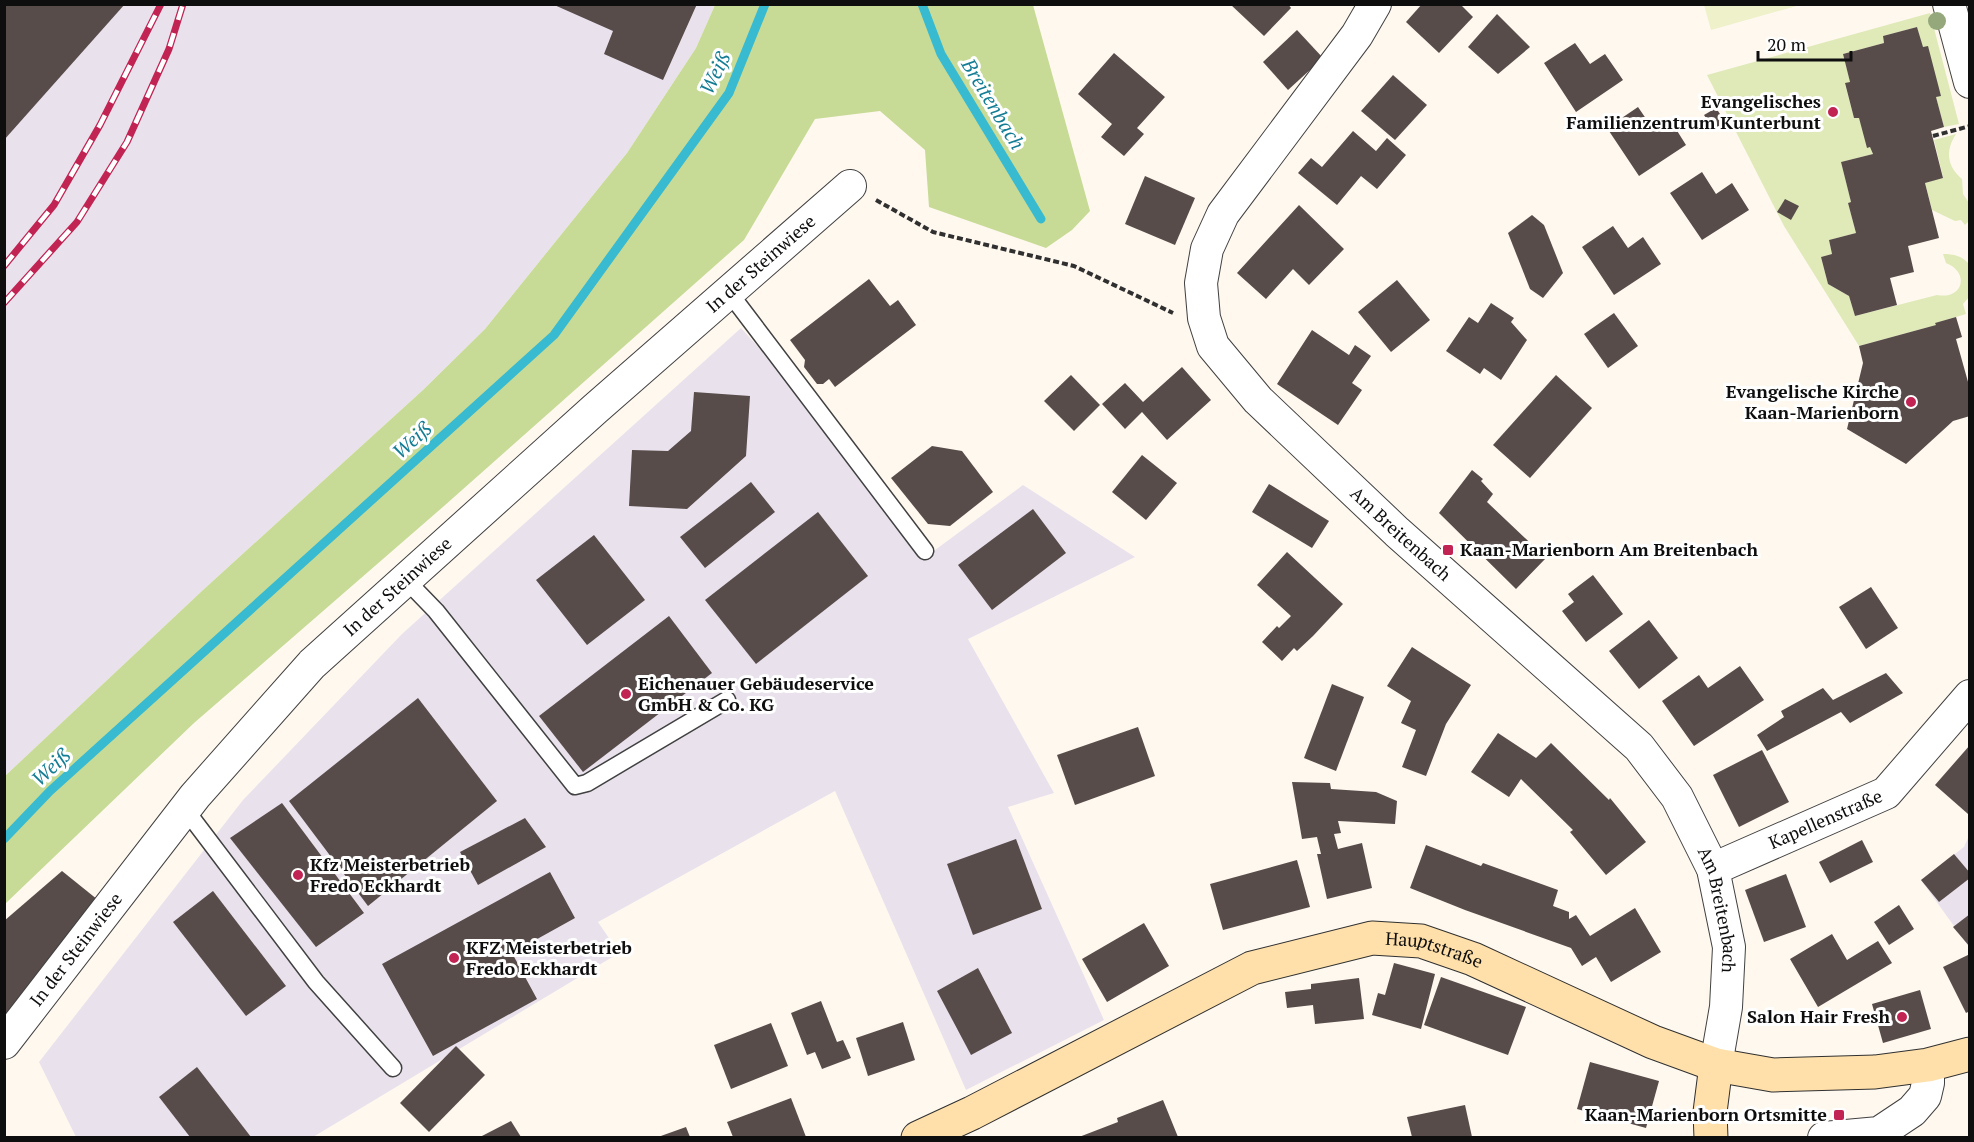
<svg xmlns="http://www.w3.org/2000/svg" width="1974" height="1142" viewBox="0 0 1974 1142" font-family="'PT Serif',serif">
<rect width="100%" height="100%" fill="#fff8ef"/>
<g fill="#e9e2ed">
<path d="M 5,5 L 715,5 L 696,48 L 627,153 L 485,329 L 423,390 L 203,590 L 5,776 Z"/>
<path d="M 741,328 L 837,433 L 927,556 L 1023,485 L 1135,557 L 968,639 L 1054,793 L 1008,807 L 1104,1020 L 966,1090 L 835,791 L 598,922 L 619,953 L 313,1137 L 76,1137 L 39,1062 L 243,800 L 402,634 Z"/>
<path d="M 1969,836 L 1969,947 L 1921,880 L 1964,847 Z"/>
</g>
<g fill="#dfeab8">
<path d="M 1930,13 L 1959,124 L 1944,127 L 1917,27 L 1883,36 L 1884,43 L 1843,54 L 1850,82 L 1845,84 L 1854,118 L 1859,118 L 1873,154 L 1841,162 L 1851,202 L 1848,203 L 1856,233 L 1829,240 L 1832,254 L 1821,257 L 1828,284 L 1849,296 L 1855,316 L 1937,295 C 1962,300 1971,273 1946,263 L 1943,254 C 1954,254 1962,256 1969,264 L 1969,297 L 1963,304 L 1966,314 L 1936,323 L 1936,325 L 1859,346 L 1784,226 L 1707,75 Z"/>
<path d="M 1956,134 C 1945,151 1947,166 1962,179 L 1963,194 L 1969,203 L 1969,221 L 1965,225 L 1961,220 L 1955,221 L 1932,210 L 1925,183 L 1943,177 L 1934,140 Z"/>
</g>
<path fill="#c7db96" d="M 715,5 L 1033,5 L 1090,211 L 1072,230 L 1046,248 L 929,207 L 925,150 L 880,111 L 815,119 L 744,240 L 444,506 L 194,723 L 5,904 L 5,776 L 203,590 L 423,390 L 485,329 L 627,153 L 696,48 Z"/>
<path fill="#eef1ca" d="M 1704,5 L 1704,4 L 1800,5 L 1711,30 Z"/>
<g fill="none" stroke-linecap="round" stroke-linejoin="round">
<g stroke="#38bad0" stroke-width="9">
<path d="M 922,4 L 941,54 L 1041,219"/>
<path d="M 4,839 L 50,791 L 554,335 L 729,93 L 765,4"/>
</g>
</g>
<g fill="#574c4a">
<path d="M 4,4 L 125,4 L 4,140 Z"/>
<path d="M 552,4 L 697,4 L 663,80 L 604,54 L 613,31 Z"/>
<path d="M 1230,4 L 1288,4 L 1291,8 L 1264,36 Z"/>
<path d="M 1422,4 L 1460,4 L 1473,17 L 1439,53 L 1406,22 Z"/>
<path d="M 1497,14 L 1530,47 L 1498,74 L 1468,47 Z"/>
<path d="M 1917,27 L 1923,47 L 1928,46 L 1941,96 L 1936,97 L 1944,127 L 1931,131 L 1943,178 L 1925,183 L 1939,238 L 1908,246 L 1914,272 L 1890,278 L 1897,305 L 1855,316 L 1849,296 L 1828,284 L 1821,257 L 1832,254 L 1829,240 L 1856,233 L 1848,203 L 1851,202 L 1841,162 L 1873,154 L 1870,147 L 1867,148 L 1859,118 L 1854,118 L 1845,83 L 1850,82 L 1843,54 L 1884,43 L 1883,36 Z"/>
<path d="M 1297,30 L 1323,58 L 1288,90 L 1263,62 Z"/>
<path d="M 1575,43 L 1590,64 L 1605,54 L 1623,80 L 1576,112 L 1544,63 Z"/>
<path d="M 1114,53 L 1165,97 L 1137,128 L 1144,134 L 1124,156 L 1101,137 L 1112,124 L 1078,94 Z"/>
<path d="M 1393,75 L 1427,105 L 1395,140 L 1361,111 Z"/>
<path d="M 1638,107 L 1653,129 L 1669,118 L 1686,145 L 1639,176 L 1607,128 Z"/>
<path d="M 1716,108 L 1726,123 L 1714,130 L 1704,115 Z"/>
<path d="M 1353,131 L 1376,151 L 1387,138 L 1406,155 L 1377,189 L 1361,176 L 1337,205 L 1298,173 L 1311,158 L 1322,167 Z"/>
<path d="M 1702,172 L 1716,194 L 1732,183 L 1749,210 L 1702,240 L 1670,193 Z"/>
<path d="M 1145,176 L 1195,198 L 1175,245 L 1125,224 Z"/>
<path d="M 1785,199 L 1799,206 L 1791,220 L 1777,212 Z"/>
<path d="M 1299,205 L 1344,249 L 1309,285 L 1293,269 L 1266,299 L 1237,273 Z"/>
<path d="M 1532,215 L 1544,225 L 1563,273 L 1543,298 L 1530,289 L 1508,233 Z"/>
<path d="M 1613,226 L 1628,248 L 1643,237 L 1661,264 L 1614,295 L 1582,247 Z"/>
<path d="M 869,279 L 890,306 L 898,300 L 916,325 L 835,387 L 829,379 L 823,384 L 817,384 L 804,367 L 805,360 L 790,340 Z"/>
<path d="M 1397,280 L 1430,320 L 1391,352 L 1358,312 Z"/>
<path d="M 1491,303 L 1514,318 L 1511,322 L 1527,340 L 1501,380 L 1484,368 L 1480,374 L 1446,351 L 1469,317 L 1478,323 Z"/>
<path d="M 1614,313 L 1638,346 L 1608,368 L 1584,334 Z"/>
<path d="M 1956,317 L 1962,337 L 1956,339 L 1970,389 L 1970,416 L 1953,421 L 1906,464 L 1847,429 L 1863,363 L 1859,346 L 1936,325 L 1935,323 Z"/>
<path d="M 1312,330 L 1349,355 L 1355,345 L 1371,356 L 1352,383 L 1362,390 L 1338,425 L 1277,384 Z"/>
<path d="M 1182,367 L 1211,400 L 1167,440 L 1142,412 L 1125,429 L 1102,404 L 1125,383 L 1143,402 Z"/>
<path d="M 1071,375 L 1100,405 L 1074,431 L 1044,401 Z"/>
<path d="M 1556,375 L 1592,408 L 1530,478 L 1493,445 Z"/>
<path d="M 694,392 L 750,396 L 746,456 L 687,509 L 629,506 L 632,450 L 668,451 L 691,431 Z"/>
<path d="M 932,446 L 962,451 L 993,492 L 950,526 L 928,524 L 891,478 Z"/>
<path d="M 1142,455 L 1177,483 L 1146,520 L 1112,492 Z"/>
<path d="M 1472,470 L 1483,479 L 1481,481 L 1493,494 L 1487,502 L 1546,558 L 1516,589 L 1439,513 Z"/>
<path d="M 751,482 L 775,512 L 705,568 L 680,537 Z"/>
<path d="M 1269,484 L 1329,521 L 1312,548 L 1252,512 Z"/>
<path d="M 1033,509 L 1066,553 L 992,610 L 958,565 Z"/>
<path d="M 818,512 L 868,576 L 756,664 L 705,600 Z"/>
<path d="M 594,535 L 645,600 L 587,645 L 536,580 Z"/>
<path d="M 1287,552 L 1343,604 L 1313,636 L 1297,651 L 1294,648 L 1282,661 L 1262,642 L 1277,626 L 1279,628 L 1291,616 L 1257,585 Z"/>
<path d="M 1593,575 L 1623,614 L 1586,642 L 1562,611 L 1574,602 L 1568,594 Z"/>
<path d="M 1871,587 L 1898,628 L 1866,649 L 1839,607 Z"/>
<path d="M 669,616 L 712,673 L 583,772 L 539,716 Z"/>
<path d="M 1649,620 L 1678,658 L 1639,689 L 1609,651 Z"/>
<path d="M 1412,647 L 1471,685 L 1446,724 L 1426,776 L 1402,767 L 1416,730 L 1401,723 L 1411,701 L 1387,686 Z"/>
<path d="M 1740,666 L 1764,700 L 1694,746 L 1662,701 L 1699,675 L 1708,688 Z"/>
<path d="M 1886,673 L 1903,693 L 1850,723 L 1841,712 L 1767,751 L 1757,735 L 1784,717 L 1781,711 L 1823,688 L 1833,700 Z"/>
<path d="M 1332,684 L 1364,697 L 1336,771 L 1304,758 Z"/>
<path d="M 418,698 L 497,801 L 368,906 L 289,801 Z"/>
<path d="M 1138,727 L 1155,776 L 1075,805 L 1057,755 Z"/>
<path d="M 1498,733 L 1536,758 L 1551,743 L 1609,800 L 1610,798 L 1646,842 L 1606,875 L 1570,832 L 1573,830 L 1521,779 L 1509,797 L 1471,772 Z"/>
<path d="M 1970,745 L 1970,813 L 1968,814 L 1935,785 Z"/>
<path d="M 1762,750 L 1789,802 L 1739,827 L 1713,775 Z"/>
<path d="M 1292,782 L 1330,783 L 1331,789 L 1376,792 L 1397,801 L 1395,824 L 1338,821 L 1341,833 L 1334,834 L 1338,849 L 1362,843 L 1372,888 L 1327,899 L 1317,854 L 1321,854 L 1317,837 L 1302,839 Z"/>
<path d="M 282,803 L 364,913 L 316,947 L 230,838 Z"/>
<path d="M 525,818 L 546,847 L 478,885 L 460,852 Z"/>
<path d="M 1016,839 L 1042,909 L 973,935 L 947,864 Z"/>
<path d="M 1862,840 L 1873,862 L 1830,883 L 1819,862 Z"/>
<path d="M 1426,845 L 1481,866 L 1483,863 L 1558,890 L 1553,906 L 1569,912 L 1569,919 L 1576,915 L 1590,936 L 1635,908 L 1661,952 L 1611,982 L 1596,957 L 1582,966 L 1571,948 L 1465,910 L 1410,888 Z"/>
<path d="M 1954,854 L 1970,873 L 1970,878 L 1939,902 L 1921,880 Z"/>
<path d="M 1297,860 L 1310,907 L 1223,930 L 1210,884 Z"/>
<path d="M 62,871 L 103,904 L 4,1031 L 4,921 Z"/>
<path d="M 550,872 L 575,918 L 512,953 L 537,999 L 433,1056 L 382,964 Z"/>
<path d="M 1786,874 L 1806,927 L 1764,942 L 1745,890 Z"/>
<path d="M 213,891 L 286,986 L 246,1016 L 173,922 Z"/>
<path d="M 1899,905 L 1914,929 L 1889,945 L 1874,922 Z"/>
<path d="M 1970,914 L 1970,947 L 1953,927 Z"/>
<path d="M 1144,923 L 1169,966 L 1107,1002 L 1082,959 Z"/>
<path d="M 1832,934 L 1847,960 L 1878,941 L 1892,963 L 1818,1007 L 1790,959 Z"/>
<path d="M 1970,954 L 1970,1011 L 1966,1013 L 1943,967 Z"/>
<path d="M 1394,963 L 1435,974 L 1421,1029 L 1372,1015 L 1378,993 L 1385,995 Z"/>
<path d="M 978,968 L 1012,1033 L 971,1055 L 937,991 Z"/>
<path d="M 1441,977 L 1526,1007 L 1508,1055 L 1424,1025 Z"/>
<path d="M 1359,978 L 1364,1019 L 1315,1024 L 1313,1005 L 1287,1008 L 1285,992 L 1311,989 L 1311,984 Z"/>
<path d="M 1920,990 L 1931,1029 L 1883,1043 L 1872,1004 Z"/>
<path d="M 821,1001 L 837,1042 L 843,1040 L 851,1058 L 822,1069 L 815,1052 L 807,1055 L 791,1013 Z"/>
<path d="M 903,1022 L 915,1060 L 868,1076 L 856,1038 Z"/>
<path d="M 771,1023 L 788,1066 L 731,1089 L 714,1045 Z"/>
<path d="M 456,1046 L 485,1075 L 429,1132 L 400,1103 Z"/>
<path d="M 1590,1062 L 1659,1081 L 1646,1128 L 1577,1109 Z"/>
<path d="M 197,1067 L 251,1137 L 190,1137 L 159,1097 Z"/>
<path d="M 791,1098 L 806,1137 L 733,1137 L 727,1122 Z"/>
<path d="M 1163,1100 L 1178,1137 L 1079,1137 L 1118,1122 L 1117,1118 Z"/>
<path d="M 1465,1105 L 1472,1137 L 1412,1137 L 1407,1117 Z"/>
<path d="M 511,1121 L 521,1137 L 480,1137 Z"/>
<path d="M 686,1127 L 690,1137 L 658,1137 Z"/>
</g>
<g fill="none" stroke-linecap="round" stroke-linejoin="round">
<g stroke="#414141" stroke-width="19">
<g id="lane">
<path d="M 728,291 L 925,551"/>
<path d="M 406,580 L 436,611 L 575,786 L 587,783 L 727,700"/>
<path d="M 185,809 L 316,982 L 393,1068"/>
</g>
</g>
<g stroke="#414141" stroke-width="34">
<g id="street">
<path id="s1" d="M 1375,4 L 1357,35 L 1223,214 L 1207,249 L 1201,283 L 1204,318 L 1213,346 L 1258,400 L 1397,532 L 1639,747 L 1677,797 L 1713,869 L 1729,947 L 1726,1007 L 1716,1065"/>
<path d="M 1949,4 L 1970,82"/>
<path id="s2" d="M 1713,869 L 1886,793 L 1970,696"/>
<path id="s3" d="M 4,1043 L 195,796 L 312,664 L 595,409 L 850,186"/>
<path d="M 1824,1138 L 1879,1133 L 1912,1111 L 1925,1096 L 1928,1083 L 1928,1065"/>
</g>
</g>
<g stroke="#303030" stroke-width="35">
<g id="secondary">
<path id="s4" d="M 918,1138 L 972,1113 L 1252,968 L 1372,938 L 1421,941 L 1473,959 L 1653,1042 L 1716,1065 L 1773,1075 L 1875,1072 L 1928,1065 L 1970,1054"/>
<path d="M 1711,1138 L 1710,1112 L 1716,1065"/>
</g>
</g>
<g stroke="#303030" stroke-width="4" stroke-dasharray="6 3" stroke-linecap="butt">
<path d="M 1933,136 L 1970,126"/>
<path d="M 876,200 L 933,232 L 1074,266 L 1173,313"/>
</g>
<use href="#lane" stroke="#fff" stroke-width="16"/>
<use href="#street" stroke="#fff" stroke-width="32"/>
<use href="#secondary" stroke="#ffe0aa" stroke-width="33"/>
<g stroke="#c12353" stroke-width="7">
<g id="rail">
<path d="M 4,266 L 54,205 L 100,125 L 161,4"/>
<path d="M 4,303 L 77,222 L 127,142 L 169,49 L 183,4"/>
</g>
</g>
<use href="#rail" stroke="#fff" stroke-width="4.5" stroke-dasharray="14" stroke-linecap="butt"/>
</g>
<circle fill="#95a87c" cx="1937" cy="21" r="9"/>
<g fill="#c12353" stroke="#fff" stroke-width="2">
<circle cx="1833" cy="112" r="6"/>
<circle cx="1911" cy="402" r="6"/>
<rect x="1442" y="544" width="12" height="12" rx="3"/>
<circle cx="626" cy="694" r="6"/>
<circle cx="298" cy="875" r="6"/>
<circle cx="454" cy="958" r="6"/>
<circle cx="1902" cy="1017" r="6"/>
<rect x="1833" y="1109" width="12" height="12" rx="3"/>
</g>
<g text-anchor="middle" stroke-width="6" stroke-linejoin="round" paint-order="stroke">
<g font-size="18" font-weight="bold" fill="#0e0e0e" stroke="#fff" text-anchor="end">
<text x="1821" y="108">Evangelisches<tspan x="1821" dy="21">Familienzentrum Kunterbunt</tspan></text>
<text x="1899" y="398">Evangelische Kirche<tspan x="1899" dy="21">Kaan-Marienborn</tspan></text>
<text x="1460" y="556" text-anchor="start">Kaan-Marienborn Am Breitenbach</text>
<text x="638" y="690" text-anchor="start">Eichenauer Gebäudeservice<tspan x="638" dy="21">GmbH &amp; Co. KG</tspan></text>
<text x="310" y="871" text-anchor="start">Kfz Meisterbetrieb<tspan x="310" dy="21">Fredo Eckhardt</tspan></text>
<text x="466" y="954" text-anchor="start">KFZ Meisterbetrieb<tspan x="466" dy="21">Fredo Eckhardt</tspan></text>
<text x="1890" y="1023">Salon Hair Fresh</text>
<text x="1827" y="1121">Kaan-Marienborn Ortsmitte</text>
</g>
<g font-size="18" fill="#0e0e0e" stroke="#fff">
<text dy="6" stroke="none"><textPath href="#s3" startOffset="1090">In der Steinwiese</textPath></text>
<text dy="6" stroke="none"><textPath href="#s1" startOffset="663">Am Breitenbach</textPath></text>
<text dy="6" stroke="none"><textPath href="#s3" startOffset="604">In der Steinwiese</textPath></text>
<text dy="6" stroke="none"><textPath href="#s2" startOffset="123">Kapellenstraße</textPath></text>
<text dy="6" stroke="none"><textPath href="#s1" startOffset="1167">Am Breitenbach</textPath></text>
<text dy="6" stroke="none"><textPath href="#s3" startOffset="118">In der Steinwiese</textPath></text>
<text dy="6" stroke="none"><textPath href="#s4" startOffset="562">Hauptstraße</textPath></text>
</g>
<g font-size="20" font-style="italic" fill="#147d94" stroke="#fff">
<text transform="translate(715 73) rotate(-64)" y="7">Weiß</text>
<text transform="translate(993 104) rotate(59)" y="7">Breitenbach</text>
<text transform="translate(412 440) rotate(-42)" y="7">Weiß</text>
<text transform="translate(51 767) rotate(-43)" y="7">Weiß</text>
</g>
</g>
<rect width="1974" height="1142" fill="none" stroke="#0e0e0e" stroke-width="12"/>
<path d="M1758 51v9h93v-9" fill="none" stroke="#0e0e0e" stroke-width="3"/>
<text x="1767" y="51" font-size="18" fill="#0e0e0e" stroke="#ffffff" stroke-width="4.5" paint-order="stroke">20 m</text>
</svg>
